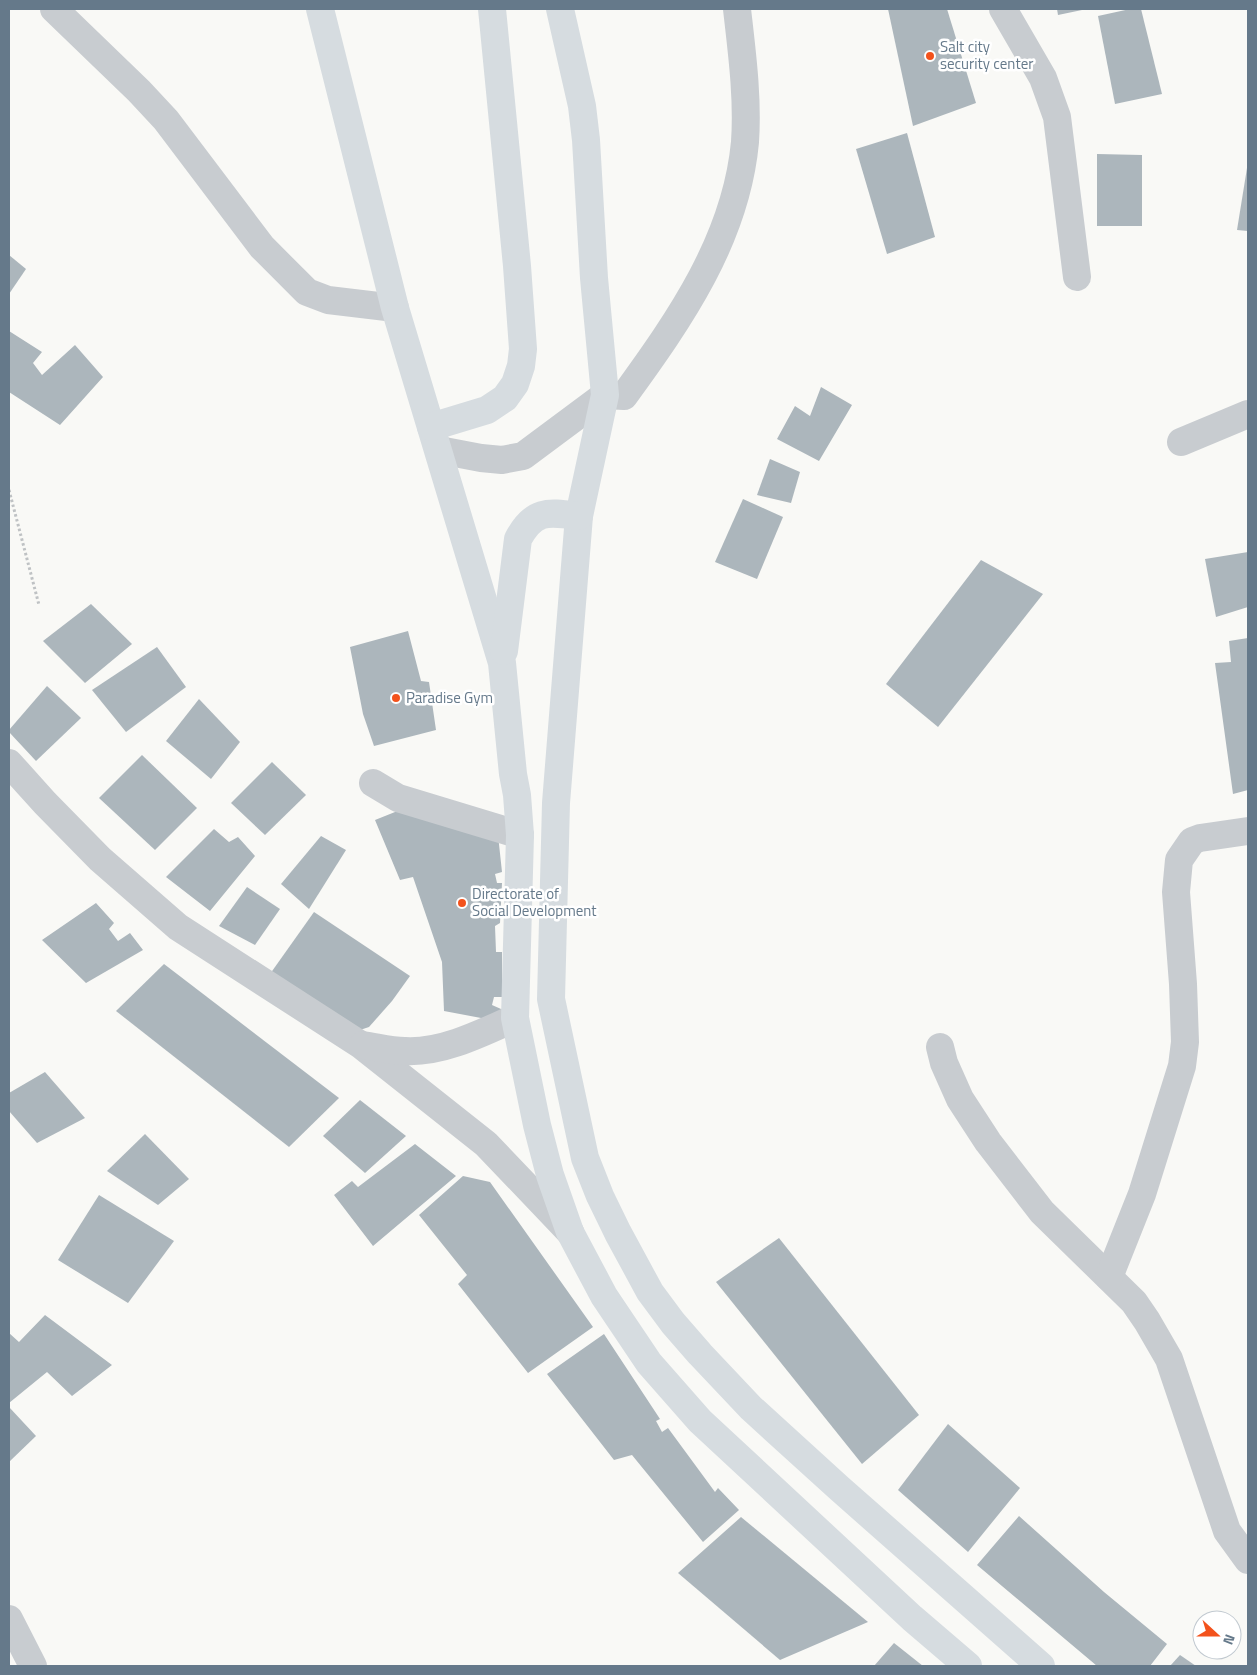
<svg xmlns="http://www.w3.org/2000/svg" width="1257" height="1675" viewBox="0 0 1257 1675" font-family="'Titillium Web',sans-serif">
<rect width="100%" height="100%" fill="#f9f9f6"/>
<g fill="#acb6bc">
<path d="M 888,9 L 947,9 L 976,103 L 913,126 Z"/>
<path d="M 1057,9 L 1082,9 L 1082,10 L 1058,15 Z"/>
<path d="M 1130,9 L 1141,9 L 1162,94 L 1115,104 L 1098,16 Z"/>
<path d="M 907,133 L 935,237 L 887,254 L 856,149 Z"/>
<path d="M 1097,154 L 1142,155 L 1142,226 L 1097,226 Z"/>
<path d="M 1247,168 L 1248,168 L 1248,231 L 1237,230 Z"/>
<path d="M 9,255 L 26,269 L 9,294 Z"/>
<path d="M 9,331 L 42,352 L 33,363 L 42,375 L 75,345 L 103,377 L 60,425 L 9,392 Z"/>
<path d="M 821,387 L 852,405 L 819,461 L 777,439 L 795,406 L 810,416 Z"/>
<path d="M 770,459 L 800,472 L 791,503 L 757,495 Z"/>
<path d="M 743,499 L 783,517 L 757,579 L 715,562 Z"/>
<path d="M 1248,552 L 1248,607 L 1216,617 L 1205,559 Z"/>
<path d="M 981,560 L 1043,594 L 938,727 L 886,684 Z"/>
<path d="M 91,604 L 132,644 L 85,683 L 43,641 Z"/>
<path d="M 408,631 L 421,681 L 429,682 L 436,730 L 374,746 L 363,714 L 350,647 Z"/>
<path d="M 1248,638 L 1248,790 L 1233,794 L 1215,663 L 1231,662 L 1229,641 Z"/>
<path d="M 157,647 L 186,687 L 126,732 L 92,690 Z"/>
<path d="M 47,686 L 81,718 L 36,761 L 9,732 L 9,730 Z"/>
<path d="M 199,699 L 240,742 L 211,779 L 166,741 Z"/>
<path d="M 142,755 L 197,808 L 155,850 L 99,798 Z"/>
<path d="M 272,762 L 306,795 L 265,835 L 231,803 Z"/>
<path d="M 400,810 L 498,835 L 502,872 L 495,874 L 497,883 L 502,883 L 500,923 L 495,926 L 496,952 L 502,952 L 502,997 L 494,997 L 492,1005 L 501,1009 L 497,1021 L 444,1011 L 442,962 L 413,877 L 400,880 L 375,820 Z"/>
<path d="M 214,829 L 229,842 L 238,837 L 255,856 L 210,911 L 166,877 Z"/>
<path d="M 321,836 L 346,850 L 309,909 L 281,884 Z"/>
<path d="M 247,887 L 280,909 L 255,945 L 219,926 Z"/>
<path d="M 96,903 L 114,923 L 109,929 L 118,941 L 130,933 L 143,950 L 86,983 L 42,940 Z"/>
<path d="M 314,912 L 410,976 L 392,1001 L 369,1027 L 357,1031 L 270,974 Z"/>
<path d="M 164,964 L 339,1098 L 289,1147 L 116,1011 Z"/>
<path d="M 45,1072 L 85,1118 L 37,1143 L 9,1111 L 9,1093 Z"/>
<path d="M 360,1100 L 406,1136 L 365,1173 L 323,1136 Z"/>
<path d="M 145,1134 L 189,1179 L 158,1205 L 107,1171 Z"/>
<path d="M 415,1144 L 456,1176 L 373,1246 L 334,1195 L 352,1181 L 358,1187 Z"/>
<path d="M 463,1176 L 490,1182 L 593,1327 L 528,1373 L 458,1284 L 467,1275 L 419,1215 Z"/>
<path d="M 99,1195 L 174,1241 L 128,1303 L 58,1260 Z"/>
<path d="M 779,1238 L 919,1415 L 862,1464 L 716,1282 Z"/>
<path d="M 45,1315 L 112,1365 L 72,1396 L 47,1372 L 9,1403 L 9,1333 L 19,1342 Z"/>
<path d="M 604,1334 L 660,1419 L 656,1421 L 662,1432 L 668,1428 L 715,1492 L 718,1488 L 739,1510 L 703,1542 L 632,1455 L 614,1460 L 547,1374 Z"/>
<path d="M 9,1407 L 36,1436 L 9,1462 Z"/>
<path d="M 948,1424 L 1020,1488 L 968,1552 L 898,1490 Z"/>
<path d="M 1019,1516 L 1104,1592 L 1167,1644 L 1150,1666 L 1097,1666 L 977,1565 Z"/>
<path d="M 741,1517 L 868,1622 L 780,1660 L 678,1573 Z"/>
<path d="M 894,1643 L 923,1666 L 874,1666 Z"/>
<path d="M 1180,1655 L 1196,1666 L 1170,1666 Z"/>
</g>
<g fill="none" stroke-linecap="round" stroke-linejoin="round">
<path stroke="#bfc2c4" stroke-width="3" stroke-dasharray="2.5 2.5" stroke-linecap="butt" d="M 9,490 L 39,605"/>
<g stroke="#c8ccd0" stroke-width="28">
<path d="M 54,9 L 139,91 L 166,120 L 262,247 L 307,292 L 328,300 L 395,308"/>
<path d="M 1003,9 L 1043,78 L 1057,117 L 1077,277"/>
<path d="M 1181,442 L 1248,414"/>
<path d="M 439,450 L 481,458 L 502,460 L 523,456 L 605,395 L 624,396 C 680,319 736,239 745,142 C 748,98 742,53 737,9"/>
<path d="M 9,763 L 45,803 L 100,859 L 178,927 L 361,1045 L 486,1144 L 570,1232"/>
<path d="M 373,783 L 398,798 L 520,835"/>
<path d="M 363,1045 C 377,1047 391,1051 405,1051 C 442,1053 482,1033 515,1018"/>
<path d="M 940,1047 L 944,1063 L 960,1099 L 988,1142 L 1042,1212 L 1134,1302 L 1147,1321 L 1169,1359 L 1227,1531 L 1248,1560"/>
<path d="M 1109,1277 L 1142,1194 L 1182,1066 L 1185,1042 L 1183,984 L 1176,892 L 1179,860 L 1192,841 L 1200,838 L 1248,831"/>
<path d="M 9,1619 L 33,1666"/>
</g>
<g stroke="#d6dce0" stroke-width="28">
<path d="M 320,9 L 395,308 L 502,663 L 513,774 L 517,795 L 520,835 L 515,1018 L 537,1125 L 550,1175 L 570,1232 L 604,1296 L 649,1363 L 700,1421 L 912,1618 L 968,1666"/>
<path d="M 560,9 L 582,106 L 586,140 L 594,278 L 605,395 L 579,516 L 556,803 L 551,999 L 585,1158 L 600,1196 L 618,1233 L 650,1292 L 673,1323 L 700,1354 L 751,1408 L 839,1488 L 1041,1666"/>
<path d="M 431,427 L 487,410 L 505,398 L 515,384 L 521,366 L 523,349 L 517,266 L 492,9"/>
<path d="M 504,651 L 518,539 C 534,509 548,512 579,516"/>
</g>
</g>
<g fill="#f3521c" stroke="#fff" stroke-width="2">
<circle cx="930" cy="56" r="5"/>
<circle cx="396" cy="698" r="5"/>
<circle cx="462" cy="903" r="5"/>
</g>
<g text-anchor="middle" stroke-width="5" stroke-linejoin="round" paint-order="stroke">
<g font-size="15" fill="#65798a" stroke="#fff" text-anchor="start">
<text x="940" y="52">Salt city<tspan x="940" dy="17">security center</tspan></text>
<text x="406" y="703">Paradise Gym</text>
<text x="472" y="899">Directorate of<tspan x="472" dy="17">Social Development</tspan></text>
</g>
</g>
<rect width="1257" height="1675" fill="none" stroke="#65798a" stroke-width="20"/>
<g transform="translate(1217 1635) rotate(111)"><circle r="24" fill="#ffffff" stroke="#c1c9d0"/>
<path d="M0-4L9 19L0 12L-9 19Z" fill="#f3521c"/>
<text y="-8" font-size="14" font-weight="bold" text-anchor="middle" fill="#65798a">N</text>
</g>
</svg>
